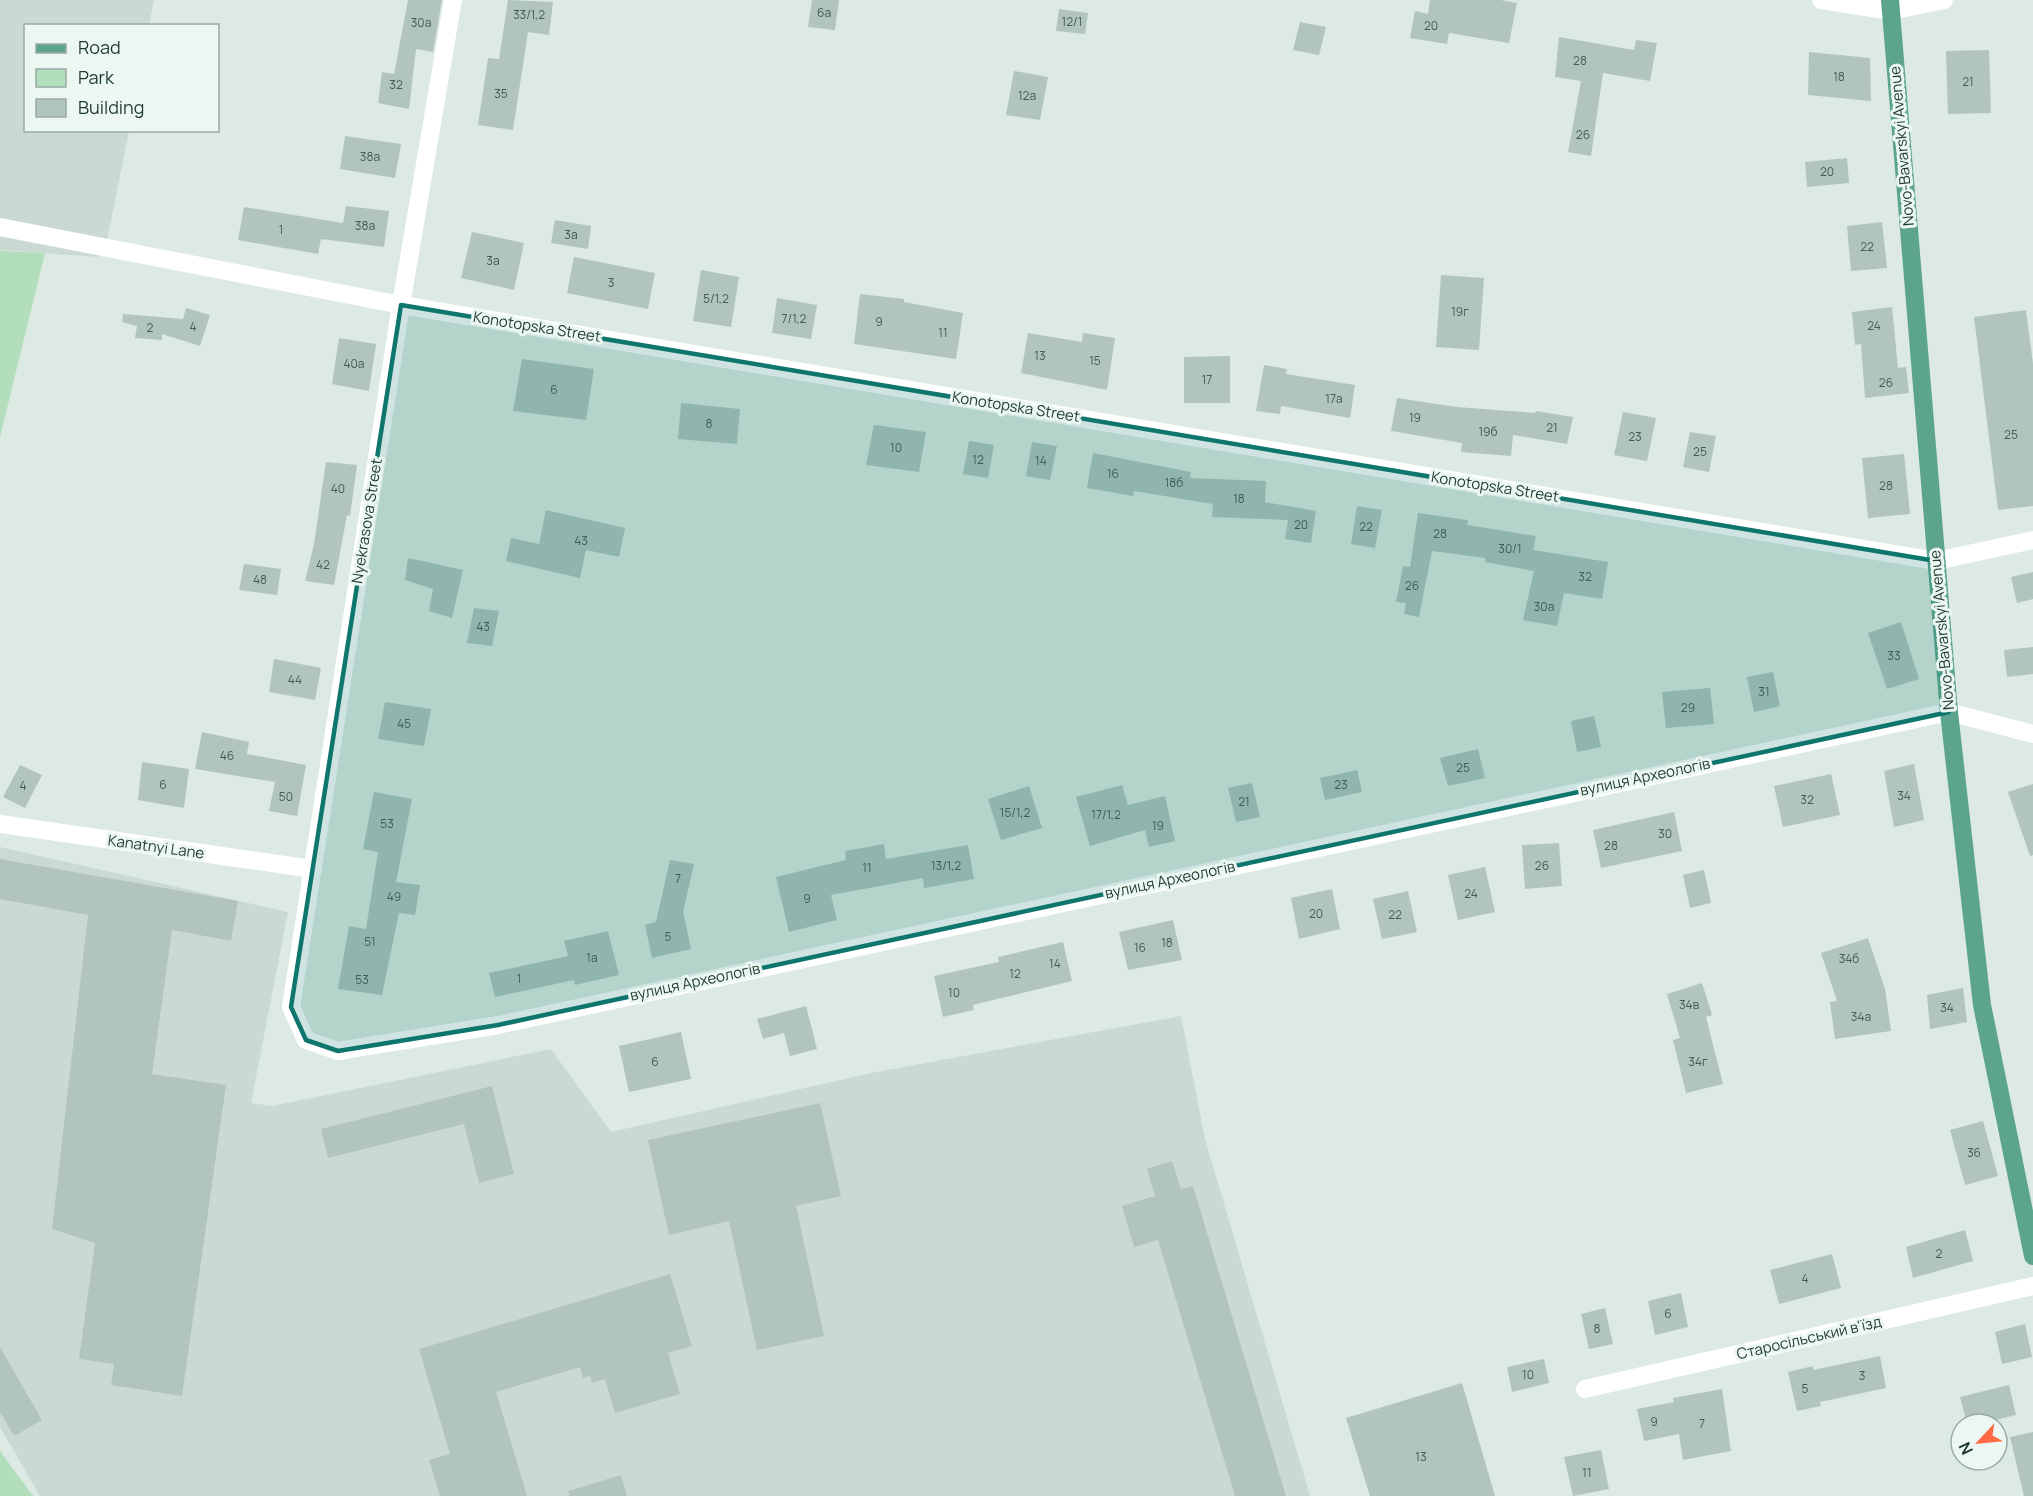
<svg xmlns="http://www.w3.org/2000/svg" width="2033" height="1496" viewBox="0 0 2033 1496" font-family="Manrope,sans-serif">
<rect width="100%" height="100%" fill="#dceae3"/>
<g fill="#cadad2">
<path d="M 0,0 L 154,0 L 149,25 L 26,26 L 26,130 L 129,131 L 106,246 L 98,257 L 0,250 Z"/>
<path d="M 0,847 L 288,912 L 251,1103 L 272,1106 L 551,1049 L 611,1132 L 871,1073 L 1181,1016 L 1205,1139 L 1310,1496 L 40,1496 L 0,1427 Z"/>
</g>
<g fill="#b2debb">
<path d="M 0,251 L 45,253 L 0,437 Z"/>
<path d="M 0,1451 L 33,1496 L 0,1496 Z"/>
</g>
<g fill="#b1c5bc">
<path d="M 408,0 L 442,0 L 433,52 L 416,49 L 409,109 L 378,103 L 382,72 L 394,74 Z"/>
<path d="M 508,0 L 553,2 L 549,35 L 528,32 L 513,130 L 478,125 L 488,58 L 499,59 Z"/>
<path d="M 812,0 L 839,0 L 835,30 L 808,27 Z"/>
<path d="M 1430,0 L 1501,0 L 1517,3 L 1509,43 L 1449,33 L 1447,44 L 1410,38 L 1415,11 L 1428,14 Z"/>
<path d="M 1059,9 L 1088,13 L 1085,34 L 1056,31 Z"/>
<path d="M 1300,22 L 1326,27 L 1319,55 L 1293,50 Z"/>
<path d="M 1559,37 L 1634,50 L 1636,40 L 1657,43 L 1650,81 L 1603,73 L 1591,156 L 1568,152 L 1581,81 L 1555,77 Z"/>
<path d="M 1989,50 L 1991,113 L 1948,114 L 1946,51 Z"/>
<path d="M 1809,52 L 1870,58 L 1871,101 L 1808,95 Z"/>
<path d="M 1014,71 L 1048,77 L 1040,120 L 1006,115 Z"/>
<path d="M 345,136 L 401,144 L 395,178 L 340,169 Z"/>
<path d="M 1847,158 L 1849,183 L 1807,187 L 1805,162 Z"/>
<path d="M 346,206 L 389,211 L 384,247 L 321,239 L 318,254 L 238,240 L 244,207 L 343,223 Z"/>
<path d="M 555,220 L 591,226 L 588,249 L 551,243 Z"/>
<path d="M 1882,222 L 1887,268 L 1851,271 L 1847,226 Z"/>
<path d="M 472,232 L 524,243 L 514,290 L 461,278 Z"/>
<path d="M 574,257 L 655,273 L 648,309 L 567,293 Z"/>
<path d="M 701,270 L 739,277 L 731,327 L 693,321 Z"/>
<path d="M 1441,275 L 1484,278 L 1479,350 L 1436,347 Z"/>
<path d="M 860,294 L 904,299 L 904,302 L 963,313 L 956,359 L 854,344 Z"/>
<path d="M 777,298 L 817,305 L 811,339 L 772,333 Z"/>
<path d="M 1892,307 L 1898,368 L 1906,367 L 1909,393 L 1865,398 L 1861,344 L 1855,345 L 1852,312 Z"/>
<path d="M 186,308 L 210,315 L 200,346 L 162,334 L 162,340 L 135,338 L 137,326 L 122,322 L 123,314 L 183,319 Z"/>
<path d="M 2026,310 L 2033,364 L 2033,506 L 1998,510 L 1974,317 Z"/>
<path d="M 1028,333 L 1082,342 L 1083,333 L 1115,338 L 1107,390 L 1021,373 Z"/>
<path d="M 339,338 L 376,344 L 369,391 L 332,384 Z"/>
<path d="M 1230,356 L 1230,403 L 1184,403 L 1184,357 Z"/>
<path d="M 522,359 L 594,369 L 586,420 L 513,411 Z"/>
<path d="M 1264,365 L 1287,369 L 1286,374 L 1355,385 L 1350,418 L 1281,406 L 1280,414 L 1256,411 Z"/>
<path d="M 1397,398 L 1457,407 L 1535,413 L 1536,411 L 1573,417 L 1567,444 L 1513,435 L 1511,456 L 1461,452 L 1462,443 L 1391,431 Z"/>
<path d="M 681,403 L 740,409 L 737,444 L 678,439 Z"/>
<path d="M 1623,412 L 1656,418 L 1647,461 L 1614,455 Z"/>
<path d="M 874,425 L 926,432 L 919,472 L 866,465 Z"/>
<path d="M 1690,432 L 1716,436 L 1709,472 L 1683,467 Z"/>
<path d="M 969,441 L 994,445 L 988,478 L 963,474 Z"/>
<path d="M 1032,442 L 1057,446 L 1050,480 L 1026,476 Z"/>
<path d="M 1093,453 L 1191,472 L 1190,478 L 1266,481 L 1265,502 L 1316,511 L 1311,543 L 1285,539 L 1288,520 L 1212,517 L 1213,504 L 1134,491 L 1133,496 L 1087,488 Z"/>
<path d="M 1904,454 L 1910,514 L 1868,518 L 1862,458 Z"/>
<path d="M 326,462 L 357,465 L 350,516 L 347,515 L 334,585 L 305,581 L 314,544 Z"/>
<path d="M 1357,506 L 1382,510 L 1375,548 L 1351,544 Z"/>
<path d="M 546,510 L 625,528 L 619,557 L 586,550 L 580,578 L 506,561 L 511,538 L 539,544 Z"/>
<path d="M 1418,513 L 1468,520 L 1467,525 L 1536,536 L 1533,550 L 1608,562 L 1602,599 L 1564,593 L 1557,626 L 1523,620 L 1534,571 L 1485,562 L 1485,558 L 1432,551 L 1419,617 L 1404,614 L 1406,603 L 1396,602 L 1403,566 L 1410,567 Z"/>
<path d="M 408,558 L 463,570 L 452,618 L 429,611 L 433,589 L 405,580 Z"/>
<path d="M 244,564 L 281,569 L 277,595 L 239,590 Z"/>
<path d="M 2033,572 L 2033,599 L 2017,603 L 2011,577 Z"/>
<path d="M 474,608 L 499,611 L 492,646 L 467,643 Z"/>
<path d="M 1901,622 L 1919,679 L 1887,689 L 1868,633 Z"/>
<path d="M 2033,647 L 2033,674 L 2007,677 L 2004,650 Z"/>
<path d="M 274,659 L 321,668 L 315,700 L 269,692 Z"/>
<path d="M 1773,672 L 1780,706 L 1754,712 L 1747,677 Z"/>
<path d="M 1710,688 L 1714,724 L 1666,728 L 1662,692 Z"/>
<path d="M 385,702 L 431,709 L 424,746 L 378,739 Z"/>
<path d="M 1594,716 L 1601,747 L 1577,752 L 1571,721 Z"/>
<path d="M 202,732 L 249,742 L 247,754 L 306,765 L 297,816 L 269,811 L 275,782 L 195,769 Z"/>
<path d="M 1478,749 L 1485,778 L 1448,786 L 1440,758 Z"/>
<path d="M 142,762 L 189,769 L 184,808 L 138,800 Z"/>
<path d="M 1914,764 L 1924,820 L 1894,827 L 1884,771 Z"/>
<path d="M 20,765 L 42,775 L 25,808 L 3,797 Z"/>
<path d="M 1357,770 L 1362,792 L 1325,800 L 1320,778 Z"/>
<path d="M 1831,774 L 1840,815 L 1783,827 L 1774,786 Z"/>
<path d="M 1252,783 L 1260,817 L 1236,822 L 1228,788 Z"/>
<path d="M 2033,784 L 2033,855 L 2030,856 L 2008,792 Z"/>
<path d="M 1122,785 L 1128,805 L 1165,796 L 1175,841 L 1149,847 L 1145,830 L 1090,846 L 1076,797 Z"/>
<path d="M 1029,786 L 1042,828 L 1001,840 L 988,799 Z"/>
<path d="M 374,792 L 412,799 L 396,882 L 420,885 L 415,915 L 399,913 L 382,995 L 338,989 L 349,926 L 366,929 L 378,852 L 363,849 Z"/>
<path d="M 1674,812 L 1682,851 L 1601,868 L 1593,830 Z"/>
<path d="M 1559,843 L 1562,886 L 1525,889 L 1522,845 Z"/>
<path d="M 884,844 L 886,859 L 968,845 L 974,879 L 924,888 L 923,878 L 831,895 L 837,920 L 789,932 L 776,877 L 846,860 L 845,851 Z"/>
<path d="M 0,859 L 238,901 L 231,941 L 172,930 L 152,1074 L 226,1085 L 182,1396 L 111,1385 L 114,1364 L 79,1359 L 95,1243 L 52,1229 L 88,915 L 0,899 Z"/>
<path d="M 670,860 L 694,864 L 683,912 L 691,949 L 652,958 L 645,925 L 656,922 Z"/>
<path d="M 1485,867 L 1495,912 L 1458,920 L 1448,875 Z"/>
<path d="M 1704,870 L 1711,903 L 1690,908 L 1683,875 Z"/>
<path d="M 1332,889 L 1340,929 L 1299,939 L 1291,898 Z"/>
<path d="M 1408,891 L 1417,932 L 1382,939 L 1373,899 Z"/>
<path d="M 1173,920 L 1182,960 L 1128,970 L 1119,932 Z"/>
<path d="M 608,931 L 619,975 L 575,985 L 574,980 L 495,997 L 489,973 L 568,956 L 564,941 Z"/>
<path d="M 1868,938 L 1885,989 L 1891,1031 L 1835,1039 L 1830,1002 L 1837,1001 L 1821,953 Z"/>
<path d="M 1063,942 L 1072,981 L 973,1005 L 974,1010 L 943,1017 L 934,976 L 999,962 L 998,957 Z"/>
<path d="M 1702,983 L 1712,1015 L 1706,1017 L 1723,1084 L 1686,1093 L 1673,1040 L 1680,1038 L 1667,994 Z"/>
<path d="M 1963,988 L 1967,1022 L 1930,1029 L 1927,995 Z"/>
<path d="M 806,1006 L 817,1049 L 790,1056 L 784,1033 L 763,1039 L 757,1019 Z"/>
<path d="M 681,1032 L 691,1079 L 629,1092 L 619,1046 Z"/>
<path d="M 492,1086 L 514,1174 L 479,1183 L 464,1124 L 328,1158 L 321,1129 Z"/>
<path d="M 820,1103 L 841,1196 L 796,1206 L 824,1336 L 757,1350 L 729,1221 L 669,1235 L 648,1140 Z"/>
<path d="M 1983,1121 L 1998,1176 L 1965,1185 L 1950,1130 Z"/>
<path d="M 1172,1161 L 1181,1189 L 1193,1186 L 1286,1496 L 1235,1496 L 1158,1240 L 1134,1247 L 1122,1206 L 1155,1196 L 1147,1169 Z"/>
<path d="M 1965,1230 L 1973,1261 L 1913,1278 L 1906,1247 Z"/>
<path d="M 1832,1254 L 1841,1288 L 1779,1304 L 1770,1270 Z"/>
<path d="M 670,1274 L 692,1346 L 668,1353 L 680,1394 L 615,1413 L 605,1379 L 592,1383 L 590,1376 L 583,1378 L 580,1367 L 496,1392 L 527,1496 L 440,1496 L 429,1460 L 450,1454 L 419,1349 Z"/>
<path d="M 1681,1293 L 1688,1327 L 1655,1335 L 1648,1301 Z"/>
<path d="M 1605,1308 L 1613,1344 L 1589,1349 L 1581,1314 Z"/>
<path d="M 2025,1324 L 2032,1357 L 2002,1364 L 1995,1332 Z"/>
<path d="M 0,1347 L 42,1420 L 14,1436 L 0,1412 Z"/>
<path d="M 1880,1356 L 1886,1388 L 1820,1402 L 1821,1406 L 1797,1411 L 1788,1372 L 1813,1366 L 1813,1370 Z"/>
<path d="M 1544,1359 L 1549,1383 L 1512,1392 L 1507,1367 Z"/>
<path d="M 1462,1383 L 1495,1496 L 1370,1496 L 1346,1418 Z"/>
<path d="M 2009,1385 L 2016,1415 L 1979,1424 L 1967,1424 L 1960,1397 Z"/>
<path d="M 1722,1389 L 1731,1451 L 1683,1460 L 1679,1434 L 1644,1441 L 1637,1409 L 1674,1402 L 1673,1398 Z"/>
<path d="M 2033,1432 L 2033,1496 L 2024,1496 L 2010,1437 Z"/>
<path d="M 1601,1450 L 1609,1489 L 1573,1496 L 1564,1457 Z"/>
<path d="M 621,1475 L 627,1496 L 569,1496 L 568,1491 Z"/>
</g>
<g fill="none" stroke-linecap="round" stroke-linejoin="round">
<g stroke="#fff" stroke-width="18">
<path d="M 453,0 L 401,305 L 291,1007 L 306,1040 L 338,1051 L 498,1025 L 1949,712 L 2033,734"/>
<path d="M 1821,0 L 1891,11 L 1944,0"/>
<path d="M 0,227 L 401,305 L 1936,561 L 2033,540"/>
<path d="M 0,824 L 313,869"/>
<path d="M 1585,1389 L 2033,1286"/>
</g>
<path stroke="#5ca48e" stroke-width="18" d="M 1890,0 L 1949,712 L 1982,1005 L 2033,1256"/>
</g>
<path fill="#0f766e" fill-opacity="0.2" stroke="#0f766e" stroke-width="4.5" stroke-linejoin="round" d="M 401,305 L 1936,561 L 1949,712 L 498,1025 L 338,1051 L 306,1040 L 291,1007 Z"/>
<g text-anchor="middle" stroke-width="6" stroke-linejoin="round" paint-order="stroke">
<g font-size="12" fill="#425d54">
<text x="824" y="17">6а</text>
<text x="529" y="19">33/1,2</text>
<text x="1072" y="26">12/1</text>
<text x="421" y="27">30а</text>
<text x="1431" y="30">20</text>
<text x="1580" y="65">28</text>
<text x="1839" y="81">18</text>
<text x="1968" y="86">21</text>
<text x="396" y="89">32</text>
<text x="501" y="98">35</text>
<text x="1027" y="100">12а</text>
<text x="1583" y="139">26</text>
<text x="370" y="161">38а</text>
<text x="1827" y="176">20</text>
<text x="365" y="230">38а</text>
<text x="281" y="234">1</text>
<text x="571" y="239">3а</text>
<text x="1867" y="251">22</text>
<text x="493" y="265">3а</text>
<text x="611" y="287">3</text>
<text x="716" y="303">5/1,2</text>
<text x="1460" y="316">19г</text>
<text x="794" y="323">7/1,2</text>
<text x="879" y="326">9</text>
<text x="1874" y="330">24</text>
<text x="193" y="331">4</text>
<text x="150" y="332">2</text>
<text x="943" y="337">11</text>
<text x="1040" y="360">13</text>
<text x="1095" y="365">15</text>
<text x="354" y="368">40а</text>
<text x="1207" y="384">17</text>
<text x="1886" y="387">26</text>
<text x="554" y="394">6</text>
<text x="1334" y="403">17а</text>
<text x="1415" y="422">19</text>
<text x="709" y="428">8</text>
<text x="1552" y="432">21</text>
<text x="1488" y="436">19б</text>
<text x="2011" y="439">25</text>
<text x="1635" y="441">23</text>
<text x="896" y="452">10</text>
<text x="1700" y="456">25</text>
<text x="978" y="464">12</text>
<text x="1041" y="465">14</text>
<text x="1113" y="478">16</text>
<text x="1174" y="487">18б</text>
<text x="1886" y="490">28</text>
<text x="338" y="493">40</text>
<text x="1239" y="503">18</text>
<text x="1301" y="529">20</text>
<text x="1366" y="531">22</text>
<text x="1440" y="538">28</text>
<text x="581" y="545">43</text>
<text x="1510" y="553">30/1</text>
<text x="323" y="569">42</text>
<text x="1585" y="581">32</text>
<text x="260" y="584">48</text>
<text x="1412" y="590">26</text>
<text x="1544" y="611">30а</text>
<text x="483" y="631">43</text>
<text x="1894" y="660">33</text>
<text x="295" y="684">44</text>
<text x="1764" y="696">31</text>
<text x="1688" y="712">29</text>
<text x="404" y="728">45</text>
<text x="227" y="760">46</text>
<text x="1463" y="772">25</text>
<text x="163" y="789">6</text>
<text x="1341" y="789">23</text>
<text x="23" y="790">4</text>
<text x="1904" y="800">34</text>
<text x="286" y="801">50</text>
<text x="1807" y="804">32</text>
<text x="1244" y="806">21</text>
<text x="1015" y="817">15/1,2</text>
<text x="1106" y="819">17/1,2</text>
<text x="387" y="828">53</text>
<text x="1158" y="830">19</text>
<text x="1665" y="838">30</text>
<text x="1611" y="850">28</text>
<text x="946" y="870">13/1,2</text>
<text x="1542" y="870">26</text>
<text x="867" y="872">11</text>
<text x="678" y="883">7</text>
<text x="1471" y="898">24</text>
<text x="394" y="901">49</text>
<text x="807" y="903">9</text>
<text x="1316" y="918">20</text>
<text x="1395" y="919">22</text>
<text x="668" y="941">5</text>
<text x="370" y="946">51</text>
<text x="1167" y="947">18</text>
<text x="1140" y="952">16</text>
<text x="592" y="962">1а</text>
<text x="1849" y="963">34б</text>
<text x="1055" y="968">14</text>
<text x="1015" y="978">12</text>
<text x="519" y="983">1</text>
<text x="362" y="984">53</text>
<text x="954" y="997">10</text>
<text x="1689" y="1009">34в</text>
<text x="1947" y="1012">34</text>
<text x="1861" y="1021">34а</text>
<text x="655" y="1066">6</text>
<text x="1698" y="1066">34г</text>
<text x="1974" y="1157">36</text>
<text x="1939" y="1258">2</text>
<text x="1805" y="1283">4</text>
<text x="1668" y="1318">6</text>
<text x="1597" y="1333">8</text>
<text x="1528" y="1379">10</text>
<text x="1862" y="1380">3</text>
<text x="1805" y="1393">5</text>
<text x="1654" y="1426">9</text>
<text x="1702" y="1428">7</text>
<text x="1421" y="1461">13</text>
<text x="1587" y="1477">11</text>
</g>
<g font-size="15" fill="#1d3a31" stroke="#ecf7f1">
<text transform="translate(1902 146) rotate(-95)" y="5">Novo-Bavarskyi Avenue</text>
<text transform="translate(537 327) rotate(9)" y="5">Konotopska Street</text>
<text transform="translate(1016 407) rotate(9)" y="5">Konotopska Street</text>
<text transform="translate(1495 487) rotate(9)" y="5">Konotopska Street</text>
<text transform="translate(367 521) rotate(-81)" y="5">Nyekrasova Street</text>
<text transform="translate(1942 630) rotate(-95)" y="5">Novo-Bavarskyi Avenue</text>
<text transform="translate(1645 777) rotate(-12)" y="5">вулиця Археологів</text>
<text transform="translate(156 847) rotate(8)" y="5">Kanatnyi Lane</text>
<text transform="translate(1170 880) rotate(-12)" y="5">вулиця Археологів</text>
<text transform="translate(695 982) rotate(-12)" y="5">вулиця Археологів</text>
<text transform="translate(1809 1338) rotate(-13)" y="5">Старосільський в'їзд</text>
</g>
</g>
<rect x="24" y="24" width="195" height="108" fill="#ecf7f1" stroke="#99aba4" stroke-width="1.5"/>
<rect x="36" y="44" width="30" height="9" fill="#5ca48e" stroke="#99aba4" stroke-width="1.5"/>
<text x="78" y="54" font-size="18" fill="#1d3a31">Road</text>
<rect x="36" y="69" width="30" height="18" fill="#b2debb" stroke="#99aba4" stroke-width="1.5"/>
<text x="78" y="84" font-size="18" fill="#1d3a31">Park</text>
<rect x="36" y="99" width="30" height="18" fill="#b1c5bc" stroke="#99aba4" stroke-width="1.5"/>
<text x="78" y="114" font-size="18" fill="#1d3a31">Building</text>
<g transform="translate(1979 1442) rotate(244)"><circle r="28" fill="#ecf7f1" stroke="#99aba4" stroke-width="1.5"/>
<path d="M0-4.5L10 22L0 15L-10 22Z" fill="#ff6945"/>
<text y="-9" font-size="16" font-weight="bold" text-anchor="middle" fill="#1d3a31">N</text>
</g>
</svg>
